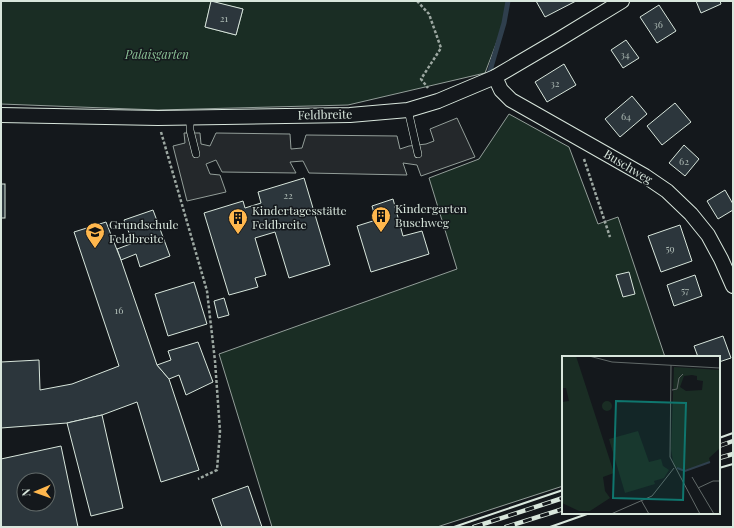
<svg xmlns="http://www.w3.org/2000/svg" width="734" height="528" viewBox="0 0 734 528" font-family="'Playfair Display',serif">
<rect width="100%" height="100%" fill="#14181c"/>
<g fill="#1a2d24" stroke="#939e99" fill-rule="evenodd">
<path d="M 1,1 L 508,1 L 504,23 L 485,73 L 348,105 L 158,110 L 1,104 ZM 211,2 L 243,9 L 236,35 L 205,27 Z"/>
<path d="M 509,114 L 569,147 L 598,224 L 618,217 L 665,357 L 563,357 L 563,486 L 437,527 L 272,527 L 219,354 L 457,269 L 429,178 L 479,159 Z"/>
</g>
<path fill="#24282b" stroke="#939e99" d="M 457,118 L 475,157 L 421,176 L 417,165 L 403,163 L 407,175 L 309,173 L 303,161 L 290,162 L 296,173 L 222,172 L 216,160 L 206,164 L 210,174 L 220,175 L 226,192 L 187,201 L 173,146 L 185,143 L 184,133 L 200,133 L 201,144 L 210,146 L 216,133 L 290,134 L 291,149 L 302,148 L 306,135 L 397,136 L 400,149 L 409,146 L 426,144 L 434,141 L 430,129 Z"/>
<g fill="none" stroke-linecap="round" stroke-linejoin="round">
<path stroke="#2f3f4d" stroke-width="5" d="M 489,74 L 504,23 L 508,1"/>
</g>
<g fill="#2c363c" stroke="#d8e6dc" fill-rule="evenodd">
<path d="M 211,1 L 243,9 L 236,35 L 205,27 Z"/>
<path d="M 536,1 L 576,1 L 545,17 Z"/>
<path d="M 696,1 L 720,1 L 721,4 L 701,13 Z"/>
<path d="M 659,5 L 676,31 L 657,43 L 640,17 Z"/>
<path d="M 626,40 L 639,58 L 623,68 L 611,50 Z"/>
<path d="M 564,64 L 576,85 L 547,102 L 535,82 Z"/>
<path d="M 632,96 L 647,114 L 620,137 L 605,119 Z"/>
<path d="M 675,103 L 691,122 L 662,145 L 647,126 Z"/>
<path d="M 684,145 L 699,159 L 685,176 L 669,163 Z"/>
<path d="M 304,178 L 330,265 L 289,278 L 275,232 L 255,238 L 266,275 L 255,278 L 258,287 L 229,295 L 204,213 L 243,201 L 245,208 L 261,203 L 258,192 Z"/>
<rect x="1" y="184" width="4" height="34"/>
<path d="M 725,190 L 733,204 L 733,210 L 718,219 L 707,201 Z"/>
<path d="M 393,199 L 403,236 L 422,231 L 429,254 L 371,272 L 357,226 L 376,220 L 372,206 Z"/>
<path d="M 153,210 L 170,256 L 140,267 L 136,254 L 121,260 L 117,249 L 133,243 L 124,220 Z"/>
<path d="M 106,222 L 121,260 L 157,365 L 169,379 L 199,470 L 161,482 L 137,402 L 102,415 L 67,423 L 1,428 L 1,362 L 39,360 L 40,390 L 72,384 L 119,366 L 74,232 Z"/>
<path d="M 680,225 L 692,261 L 661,272 L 648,236 Z"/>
<path d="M 629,272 L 635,294 L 623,297 L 616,275 Z"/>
<path d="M 695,275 L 702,296 L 674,306 L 667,285 Z"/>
<path d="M 194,282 L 207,324 L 168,336 L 155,294 Z"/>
<path d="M 224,298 L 229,315 L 218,318 L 214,301 Z"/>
<path d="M 723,336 L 731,358 L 719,362 L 719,357 L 698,357 L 694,346 Z"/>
<path d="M 198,342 L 213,382 L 186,395 L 179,375 L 169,379 L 157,365 L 171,360 L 168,351 Z"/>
<path d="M 102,415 L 123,508 L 91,516 L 67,423 Z"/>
<path d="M 61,446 L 78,527 L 1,527 L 1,459 ZM 24,480 L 48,480 L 48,504 L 24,504 Z"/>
<path d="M 248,486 L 262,527 L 222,527 L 212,499 Z"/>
</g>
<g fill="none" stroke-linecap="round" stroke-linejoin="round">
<g stroke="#d8e6dc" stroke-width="8">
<g id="service">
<path d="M 408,110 L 418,154"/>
<path d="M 190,117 L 190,130 L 196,154"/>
</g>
</g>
<g stroke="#d8e6dc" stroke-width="16">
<g id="minor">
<path d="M 495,77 L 501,90 L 511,100 L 645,176 L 667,191 L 691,214 L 708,235 L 721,259 L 733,286"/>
<path d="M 1,115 L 158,118 L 350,115 L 408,110 L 438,101 L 495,77 L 558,40 L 622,1"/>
</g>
</g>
<g stroke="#9da8a2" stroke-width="2.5" stroke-dasharray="3 2" stroke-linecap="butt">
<path d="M 417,1 L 429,14 L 441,48 L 421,79 L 428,88"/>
<path d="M 161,132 L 207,291 L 215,361 L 220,431 L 217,470 L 198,479"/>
<path d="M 584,159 L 610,237"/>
</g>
<use href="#service" stroke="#14181c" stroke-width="7"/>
<use href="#minor" stroke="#14181c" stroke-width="14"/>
<g stroke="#d8e6dc" stroke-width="4.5">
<g id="rail">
<path d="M 719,446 L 733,441"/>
<path d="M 719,458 L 733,454"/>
<path d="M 474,527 L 563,498"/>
<path d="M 506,527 L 563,509"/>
</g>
</g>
<use href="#rail" stroke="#14181c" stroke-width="3" stroke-dasharray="9" stroke-linecap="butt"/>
<g stroke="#d8e6dc" stroke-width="2">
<path d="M 719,438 L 733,433"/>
<path d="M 719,468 L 733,464"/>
<path d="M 454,527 L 563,490"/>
<path d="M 550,527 L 590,513"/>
</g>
</g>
<defs>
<g id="building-pin" transform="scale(1)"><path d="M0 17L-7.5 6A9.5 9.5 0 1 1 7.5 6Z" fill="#ffb74d" stroke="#14181c"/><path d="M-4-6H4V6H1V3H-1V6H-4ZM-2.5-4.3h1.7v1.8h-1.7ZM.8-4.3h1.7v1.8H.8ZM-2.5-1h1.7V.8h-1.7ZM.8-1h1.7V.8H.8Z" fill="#111"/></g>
<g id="school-pin" transform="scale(1)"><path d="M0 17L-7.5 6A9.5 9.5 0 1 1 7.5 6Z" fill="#ffb74d" stroke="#14181c"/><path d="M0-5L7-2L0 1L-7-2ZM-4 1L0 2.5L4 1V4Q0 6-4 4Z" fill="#111"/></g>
</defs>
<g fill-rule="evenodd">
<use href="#building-pin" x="381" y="216"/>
<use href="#building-pin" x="238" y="218"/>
<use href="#school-pin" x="95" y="232"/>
</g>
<g text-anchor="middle" stroke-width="3" stroke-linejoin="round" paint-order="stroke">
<g font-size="10" fill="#adbab4">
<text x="224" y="22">21</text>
<text x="658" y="28">36</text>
<text x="625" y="58">34</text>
<text x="555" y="87">32</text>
<text x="626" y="120">64</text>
<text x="684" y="165">62</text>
<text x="288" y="199">22</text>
<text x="670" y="252">59</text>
<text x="685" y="294">57</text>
<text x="119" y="314">16</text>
</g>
<g font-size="12" font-style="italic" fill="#8ac095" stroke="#14181c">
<text x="157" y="59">Palaisgarten</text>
</g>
<g font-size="12" fill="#d8e6dc" stroke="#14181c">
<text transform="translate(325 115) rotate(-1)" y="4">Feldbreite</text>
<text transform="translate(628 167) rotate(31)" y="4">Buschweg</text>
</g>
<g font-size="12" fill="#d8e6dc" stroke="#14181c" text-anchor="start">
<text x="395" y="213">Kindergarten<tspan x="395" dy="14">Buschweg</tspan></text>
<text x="252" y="215">Kindertagesstätte<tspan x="252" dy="14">Feldbreite</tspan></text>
<text x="109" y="229">Grundschule<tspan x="109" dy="14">Feldbreite</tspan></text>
</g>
</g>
<g transform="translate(562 356)">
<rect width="158" height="158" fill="#14181c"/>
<path d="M 0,0 L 14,0 L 52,117 L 41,121 L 43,135 L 48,142 L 28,155 L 17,155 L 0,147 L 0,46 L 7,45 L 4,32 L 0,32 ZM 112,11 L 158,14 L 158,92 L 147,102 L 148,106 L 123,115 L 112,111 L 109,93 ZM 130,19 L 135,20 L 135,24 L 141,25 L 140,34 L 124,35 L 118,31 L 122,20 ZM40 50a5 5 0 1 1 10 0a5 5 0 1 1-10 0ZM 76,75 L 87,106 L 99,103 L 101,110 L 107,114 L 102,122 L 92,125 L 93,128 L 63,137 L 47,83 Z" fill="#1a2d24" fill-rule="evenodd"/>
<path fill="none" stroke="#2f3f4d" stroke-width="2" d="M 115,112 L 123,115 L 148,106"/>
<path fill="none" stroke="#626a69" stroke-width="1" d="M 27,0 L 50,6 L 158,12M 109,9 L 108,101 L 138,158M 110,34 L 115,33 L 117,22 L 121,18M 130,121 L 152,158M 136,132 L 151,125 L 158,125M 79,144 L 87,158M 49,158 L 90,140 L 112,112"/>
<path fill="#0f766e" fill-opacity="0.15" stroke="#0f766e" stroke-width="2" d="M 54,45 L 124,47 L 121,144 L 51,142 Z"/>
<rect width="158" height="158" fill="none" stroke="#d8e6dc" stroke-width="2"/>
</g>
<rect width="734" height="528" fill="none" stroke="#d8e6dc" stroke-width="4"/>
<g transform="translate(36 492) rotate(268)"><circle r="19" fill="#14181c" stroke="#626a69"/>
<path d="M0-3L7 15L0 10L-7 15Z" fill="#ffb74d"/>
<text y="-6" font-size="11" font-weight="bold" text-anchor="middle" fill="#d8e6dc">N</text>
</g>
</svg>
